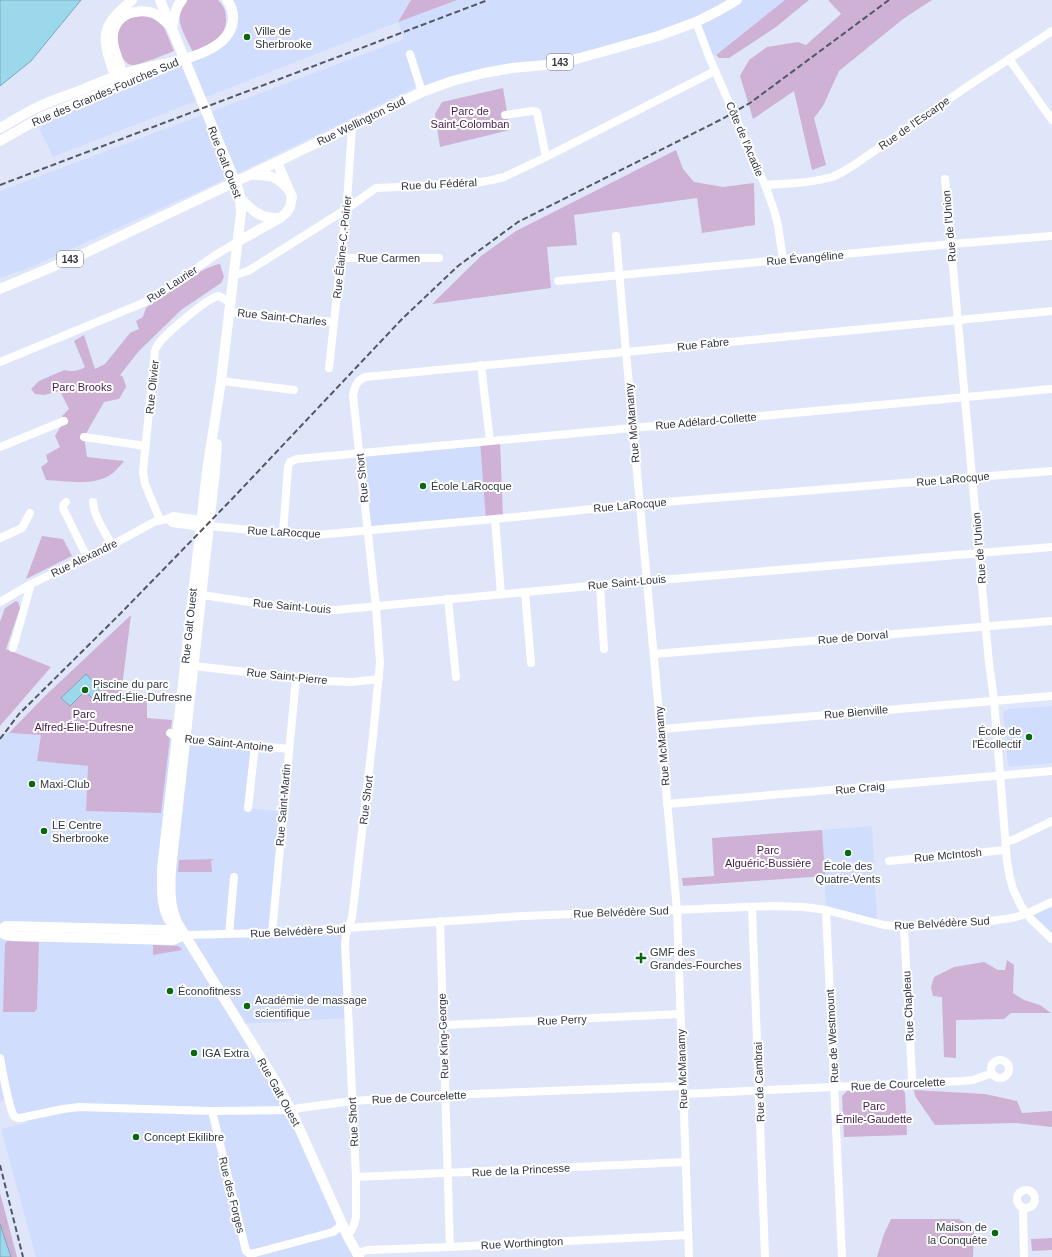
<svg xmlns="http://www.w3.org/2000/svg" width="1052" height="1257" viewBox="0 0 1052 1257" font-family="Arial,sans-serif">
<rect width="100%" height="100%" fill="#dfe6fa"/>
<g fill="#d1ddfc">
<path d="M 232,0 L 411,0 L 398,21 L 457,0 L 785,0 L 710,59 L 696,22 L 531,67 L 422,92 L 420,85 L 224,180 L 31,267 L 0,278 L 0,191 L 404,39 L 398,22 L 53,157 L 38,126 L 217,50 L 231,39 L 238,28 L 238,14 Z"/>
<path d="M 480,442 L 486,520 L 367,530 L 360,453 Z"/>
<path d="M 1052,706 L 1052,763 L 1010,767 L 1008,765 L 1003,712 L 1009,709 Z"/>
<path d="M 5,733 L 41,735 L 38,761 L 88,766 L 170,733 L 255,745 L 248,808 L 283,812 L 272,933 L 348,928 L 348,1018 L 239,1024 L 274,1079 L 359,1257 L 36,1257 L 1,1129 L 26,1123 L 24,1118 L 20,1118 L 9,1099 L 0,1102 L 0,739 Z"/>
<path d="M 872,826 L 877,923 L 826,910 L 822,830 Z"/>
<path d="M 1052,902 L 1052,939 L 1026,914 Z"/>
</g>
<g fill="#ceb1d5">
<path d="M 186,0 L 218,0 C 224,6 226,11 226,19 C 227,38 208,46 193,52 C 188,41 177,25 180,12 C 181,8 184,4 186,0 Z"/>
<path d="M 411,0 L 457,0 L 398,22 Z"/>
<path d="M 785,0 L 809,0 L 776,27 L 729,58 L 719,58 L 716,55 Z"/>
<path d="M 828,0 L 932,0 L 903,19 L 839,71 L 823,106 L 814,118 L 826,165 L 812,170 L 794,91 L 753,119 L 740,76 L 749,60 L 767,47 L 798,42 L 806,45 L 841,14 Z"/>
<path d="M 132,15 L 152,16 L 163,25 L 174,51 C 166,54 140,65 133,65 C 121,65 115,41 118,32 C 121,24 125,19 132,15 Z"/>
<path d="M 503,88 L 510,130 L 440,147 L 435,114 L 442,102 Z"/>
<path d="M 676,150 L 683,169 L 694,182 L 723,187 L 754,183 L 755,225 L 702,233 L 697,198 L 574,215 L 577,245 L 547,247 L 551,288 L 432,304 L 481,256 L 516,231 Z"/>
<path d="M 220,264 L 224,277 L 221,283 L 181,310 L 139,351 L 120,375 L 123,377 L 126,387 L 119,399 L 104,402 L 84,437 L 87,457 L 124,461 C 121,465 117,469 113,473 C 95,487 68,481 46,480 L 41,467 L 48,462 L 46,455 L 60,447 L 55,436 L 64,421 L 62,416 L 69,409 L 60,391 L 44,395 L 35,394 L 31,389 L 39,381 L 64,370 C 71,372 79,371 85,367 L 74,341 L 84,335 L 95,369 L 105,364 L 130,333 L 139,329 L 136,321 L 143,317 L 146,308 C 164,296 200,267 220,264 Z"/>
<path d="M 500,440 L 503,517 L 486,520 L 480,442 Z"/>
<path d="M 42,536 L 63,539 L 72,556 L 26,579 Z"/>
<path d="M 16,601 L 18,602 L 20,608 L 6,649 L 51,667 L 0,726 L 0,622 L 5,608 Z"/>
<path d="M 131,615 L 121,695 L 147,697 L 147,718 L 172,720 L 161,813 L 86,811 L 88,766 L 37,761 L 41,735 L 9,733 L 45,696 Z"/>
<path d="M 822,830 L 825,876 L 683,886 L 682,878 L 714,876 L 712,838 Z"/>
<path d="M 214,859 L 211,861 L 212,872 L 178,872 L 179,860 Z"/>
<path d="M 7,941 L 39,942 L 37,1006 L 37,1009 L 34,1012 L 3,1012 L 5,944 Z"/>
<path d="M 153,945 L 178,946 L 181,948 L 182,950 L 153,955 Z"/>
<path d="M 1007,960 L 1014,965 L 1013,993 L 1024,1000 L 1040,1005 L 1051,1013 L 1052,1012 L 1052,1013 L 1011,1013 L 1004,1019 L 956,1020 L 956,1058 L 944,1057 L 942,997 L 933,996 L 931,987 L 934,977 L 954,967 L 984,962 L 998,970 L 1005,970 Z"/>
<path d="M 902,1089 L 905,1093 L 907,1135 L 844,1137 L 842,1096 L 847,1091 Z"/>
<path d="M 914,1090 L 985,1094 L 1017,1101 L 1022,1113 L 1052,1111 L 1052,1127 L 1016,1123 L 935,1125 L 915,1096 Z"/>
<path d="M 0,1193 L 17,1257 L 11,1257 L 0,1224 Z"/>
<path d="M 891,1219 L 959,1219 L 974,1229 L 973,1257 L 877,1257 L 884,1234 Z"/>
<path d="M 1052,1238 L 1052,1250 L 1032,1251 L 1031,1239 Z"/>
</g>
<g fill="#9bd8eb" stroke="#7ca7b9">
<path d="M 0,0 L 81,0 L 31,61 L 0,86 Z"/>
<path d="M 86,674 L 100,689 L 92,698 L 85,691 L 70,706 L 61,698 Z"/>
<path d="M 0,1224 L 11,1257 L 0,1257 Z"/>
</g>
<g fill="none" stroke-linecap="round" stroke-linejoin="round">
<g stroke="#fff" stroke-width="8">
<path d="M 696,22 L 710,59 L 765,185 L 774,210 L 778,225 L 783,260"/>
<path d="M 410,54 L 422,92"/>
<path d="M 1009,59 L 1052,120"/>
<path d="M 505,115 L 533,111 L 537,112 L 546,157"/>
<path d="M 945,179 L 989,663 L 994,700 L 1007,861 L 1010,878 L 1013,889 L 1021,906 L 1031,919 L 1052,939"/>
<path d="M 765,185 C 787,184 810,183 832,177 C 840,174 847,169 854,165 L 968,86 L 1052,31"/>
<path d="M 616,236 L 626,352 L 677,910 L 689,1257"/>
<path d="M 340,258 L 439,258"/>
<path d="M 235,275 L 248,271 L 345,210 L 376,188 L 469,184 L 492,180 L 504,177 L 546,157 L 715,71"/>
<path d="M 558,281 L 951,244 L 1052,236"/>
<path d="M 229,312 L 334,322"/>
<path d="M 0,362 L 143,303 L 170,287 L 214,256 L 239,241"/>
<path d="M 481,365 L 490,441"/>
<path d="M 329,368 L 347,203 L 352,126"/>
<path d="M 221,381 L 294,390"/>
<path d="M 84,437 L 145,446"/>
<path d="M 0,447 L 64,421"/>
<path d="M 66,502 L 64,504 L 63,508 L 87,557"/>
<path d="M 93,502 C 94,517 105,532 112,545"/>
<path d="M 168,519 L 172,523 L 194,526 L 201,524"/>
<path d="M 495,519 L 501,594"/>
<path d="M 160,520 L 145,484 L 143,472 L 155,351 C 156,348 157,345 159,343 C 167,333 208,297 219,296 L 231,303"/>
<path d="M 283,533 L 288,467 L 290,462 L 297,459 L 1052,389"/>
<path d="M 0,538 L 22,528 L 30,513"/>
<path d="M 600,585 L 604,649"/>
<path d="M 525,592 L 531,663"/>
<path d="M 202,595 C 246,601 291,610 336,610 L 600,585 L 1052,547"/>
<path d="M 448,599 L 456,677"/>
<path d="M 0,602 L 31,584 L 112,545 L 154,522 C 161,520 167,520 173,516 L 195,519 L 201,524 L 209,526 L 302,535 L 316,535 L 495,519 L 640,504 L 1052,471"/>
<path d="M 13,648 L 31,584"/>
<path d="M 654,654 L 1052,621"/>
<path d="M 194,666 L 325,681 L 352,682 L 379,679"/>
<path d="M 661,729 L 1052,696"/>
<path d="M 170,733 L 177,738 L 289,749"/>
<path d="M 667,804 L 1052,771"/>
<path d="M 248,808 L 255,745"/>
<path d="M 1006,841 L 1013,840 L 1052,821"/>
<path d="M 889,861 L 1006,850"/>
<path d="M 752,907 L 765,1257"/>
<path d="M 826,910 L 842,1257"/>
<path d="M 440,921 L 450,1247"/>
<path d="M 904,927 L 912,1077 L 911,1084"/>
<path d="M 272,933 L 296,678"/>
<path d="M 229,934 L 234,877"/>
<path d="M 185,935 L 272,933 L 524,916 L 773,906 L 804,907 L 826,910 L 884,925 L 904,927 L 991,921 L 1012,918 L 1026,914 L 1052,902"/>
<path d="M 443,1025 L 680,1014"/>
<path d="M 0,1058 C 2,1069 9,1108 14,1116 C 16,1118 17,1118 20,1118 L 63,1109 L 79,1107 L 212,1111 L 291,1110 L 300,1108 L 352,1101 L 445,1095 L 683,1086"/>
<circle cx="1000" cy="1069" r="9"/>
<path d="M 683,1094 L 963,1081 L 973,1080 L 992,1073"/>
<path d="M 212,1111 L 246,1251 L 250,1254 L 255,1253 L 333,1232 L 342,1225"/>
<path d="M 356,1177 L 686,1162"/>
<circle cx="1026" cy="1199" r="9"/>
<path d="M 1023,1208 L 1024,1257"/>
<path d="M 347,1235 L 351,1231 L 354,1225 L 356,1217 L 356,1177 L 345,944 L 346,934 L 352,918 L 373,736 L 380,663 L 376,607 L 353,396 C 354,387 357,380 365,377 L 1052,311"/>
<path d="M 357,1253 L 367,1250 L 450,1247 L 688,1235"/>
</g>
<g stroke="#fff" stroke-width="10">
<path d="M 160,0 L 239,191 L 240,198 L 241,213 L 221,381 L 207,471 L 162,869 C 162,887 160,909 172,925 C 176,929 181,932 185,935"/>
<path d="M 172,28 C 174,18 175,8 182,0"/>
<path d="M 119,80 C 113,75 113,68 110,61 C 99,29 109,21 132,0"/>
<path d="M 123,80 C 122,60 105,43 117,23 C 121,17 128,13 135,12 C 150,9 158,14 168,24"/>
<path d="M 0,128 C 13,121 26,112 40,106 C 53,100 66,96 79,91 C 93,85 107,79 122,74 C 152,64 198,62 222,41 C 234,30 237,13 227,0"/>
<path d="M 0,141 L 40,118 L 159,70"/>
<path d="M 254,175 C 269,175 276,176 286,187"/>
<path d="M 240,198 C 253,211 260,219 280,218"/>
<path d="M 239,241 L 280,218 L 286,213 L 290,207 L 292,197 L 277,162"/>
<path d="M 0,289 L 83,254 L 277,162 L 422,92 L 452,81 L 484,73 L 512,68 L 545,65 L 576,59 L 616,48 L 658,36 L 696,22 L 718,11 L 737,0"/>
<path d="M 217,444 L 215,471 L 171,869 C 170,888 169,906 178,924 L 274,1079 L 291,1110 L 347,1235 L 359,1257"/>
<path d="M 0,930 L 6,926 L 168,930 L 181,934"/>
<path d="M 0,932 L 6,935 L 14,936 L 173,940 L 185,935"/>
</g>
<g stroke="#525665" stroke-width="2" stroke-dasharray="6 3" stroke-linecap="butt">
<path d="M 0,185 L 488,0"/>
<path d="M 0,739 L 19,714 L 120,614 L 232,499 L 402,319 L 458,266 L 518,222 L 724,118 L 750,103 L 889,0"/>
<path d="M 0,1165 L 23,1257"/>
</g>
</g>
<g fill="#0a6811" stroke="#fff" stroke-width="1.5">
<circle cx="247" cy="37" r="4"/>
<circle cx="423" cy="486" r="4"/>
<circle cx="85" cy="690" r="4"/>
<circle cx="1029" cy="737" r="4"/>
<circle cx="32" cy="784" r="4"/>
<circle cx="44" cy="831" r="4"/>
<circle cx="848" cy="853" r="4"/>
<path d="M639 952h4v4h4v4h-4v4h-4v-4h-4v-4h4z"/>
<circle cx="170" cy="991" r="4"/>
<circle cx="247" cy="1006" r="4"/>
<circle cx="194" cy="1053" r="4"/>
<circle cx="136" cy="1137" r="4"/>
<circle cx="995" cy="1233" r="4"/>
</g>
<g text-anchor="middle" stroke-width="4" stroke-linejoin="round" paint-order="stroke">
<g fill="#fff" stroke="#70727b" stroke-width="1">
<rect x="547" y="54" width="26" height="16" rx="3"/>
<rect x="57" y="251" width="26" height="16" rx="3"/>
</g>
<g font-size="10" font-weight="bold" fill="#323643">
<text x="560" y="66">143</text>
<text x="70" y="263">143</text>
</g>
<g font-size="11" fill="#323643" stroke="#fff" text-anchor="start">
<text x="255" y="35">Ville de<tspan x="255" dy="13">Sherbrooke</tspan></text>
<text x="431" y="490">École LaRocque</text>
<text x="93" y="688">Piscine du parc<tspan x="93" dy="13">Alfred-Élie-Dufresne</tspan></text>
<text x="1021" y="735" text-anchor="end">École de<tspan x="1021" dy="13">l'Écollectif</tspan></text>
<text x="40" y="788">Maxi-Club</text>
<text x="52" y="829">LE Centre<tspan x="52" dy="13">Sherbrooke</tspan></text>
<text x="848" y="870" text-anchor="middle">École des<tspan x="848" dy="13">Quatre-Vents</tspan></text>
<text x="650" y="956">GMF des<tspan x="650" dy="13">Grandes-Fourches</tspan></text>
<text x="178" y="995">Éconofitness</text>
<text x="255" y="1004">Académie de massage<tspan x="255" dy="13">scientifique</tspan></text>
<text x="202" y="1057">IGA Extra</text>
<text x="144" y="1141">Concept Ekilibre</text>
<text x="987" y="1231" text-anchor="end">Maison de<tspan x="987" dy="13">la Conquête</tspan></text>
</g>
<g font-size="11" fill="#323643" stroke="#fff">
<text transform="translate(105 92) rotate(-23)" y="4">Rue des Grandes-Fourches Sud</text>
<text transform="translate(361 121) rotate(-26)" y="4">Rue Wellington Sud</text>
<text transform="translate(914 123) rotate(-35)" y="4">Rue de l'Escarpe</text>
<text transform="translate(745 139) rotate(67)" y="4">Côte de l'Acadie</text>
<text transform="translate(225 162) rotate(69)" y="4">Rue Galt Ouest</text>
<text transform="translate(439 184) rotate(-3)" y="4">Rue du Fédéral</text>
<text transform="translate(949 226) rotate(-95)" y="4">Rue de l'Union</text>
<text transform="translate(342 247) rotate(-84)" y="4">Rue Élaine-C.-Poirier</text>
<text x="389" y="262">Rue Carmen</text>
<text transform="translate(805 258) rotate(-5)" y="4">Rue Évangéline</text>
<text transform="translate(172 284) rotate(-33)" y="4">Rue Laurier</text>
<text transform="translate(282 317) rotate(6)" y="4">Rue Saint-Charles</text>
<text transform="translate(703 344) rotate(-6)" y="4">Rue Fabre</text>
<text transform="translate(152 387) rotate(-84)" y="4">Rue Olivier</text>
<text transform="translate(706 421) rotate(-5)" y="4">Rue Adélard-Collette</text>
<text transform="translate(632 423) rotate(-95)" y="4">Rue McManamy</text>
<text transform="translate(362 478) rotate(-96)" y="4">Rue Short</text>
<text transform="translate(953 479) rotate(-5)" y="4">Rue LaRocque</text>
<text transform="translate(630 505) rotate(-5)" y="4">Rue LaRocque</text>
<text transform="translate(284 532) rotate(3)" y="4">Rue LaRocque</text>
<text transform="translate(979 548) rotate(-95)" y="4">Rue de l'Union</text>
<text transform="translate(84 558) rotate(-26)" y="4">Rue Alexandre</text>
<text transform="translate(627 582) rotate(-5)" y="4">Rue Saint-Louis</text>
<text transform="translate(292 606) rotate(5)" y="4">Rue Saint-Louis</text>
<text transform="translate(189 626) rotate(-84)" y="4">Rue Galt Ouest</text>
<text transform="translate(853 637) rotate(-5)" y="4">Rue de Dorval</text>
<text transform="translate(287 676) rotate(6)" y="4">Rue Saint-Pierre</text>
<text transform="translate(856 712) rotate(-5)" y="4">Rue Bienville</text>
<text transform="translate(229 743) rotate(6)" y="4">Rue Saint-Antoine</text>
<text transform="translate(662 746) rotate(-95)" y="4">Rue McManamy</text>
<text transform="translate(860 788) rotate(-5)" y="4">Rue Craig</text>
<text transform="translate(366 800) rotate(-83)" y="4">Rue Short</text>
<text transform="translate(283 805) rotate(-85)" y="4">Rue Saint-Martin</text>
<text transform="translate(948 855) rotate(-5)" y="4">Rue McIntosh</text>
<text transform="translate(621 912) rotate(-2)" y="4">Rue Belvédère Sud</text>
<text transform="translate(942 923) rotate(-3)" y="4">Rue Belvédère Sud</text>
<text transform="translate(298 931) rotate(-3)" y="4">Rue Belvédère Sud</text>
<text transform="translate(908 1006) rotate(-93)" y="4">Rue Chapleau</text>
<text transform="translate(562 1020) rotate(-3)" y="4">Rue Perry</text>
<text transform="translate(443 1036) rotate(-92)" y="4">Rue King-George</text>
<text transform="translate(832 1036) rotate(-93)" y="4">Rue de Westmount</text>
<text transform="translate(682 1069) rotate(-92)" y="4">Rue McManamy</text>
<text transform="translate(759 1082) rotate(-92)" y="4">Rue de Cambrai</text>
<text transform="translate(898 1084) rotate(-3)" y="4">Rue de Courcelette</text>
<text transform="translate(279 1092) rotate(61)" y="4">Rue Galt Ouest</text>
<text transform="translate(419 1097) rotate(-3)" y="4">Rue de Courcelette</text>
<text transform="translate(353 1122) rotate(-93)" y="4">Rue Short</text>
<text transform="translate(521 1170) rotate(-3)" y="4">Rue de la Princesse</text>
<text transform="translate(232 1195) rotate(76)" y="4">Rue des Forges</text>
<text transform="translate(522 1243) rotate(-3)" y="4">Rue Worthington</text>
</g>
<g font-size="11" fill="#441b4d" stroke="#fff">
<text x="470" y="115">Parc de<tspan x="470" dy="13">Saint-Colomban</tspan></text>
<text x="82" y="391">Parc Brooks</text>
<text x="84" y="718">Parc<tspan x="84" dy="13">Alfred-Élie-Dufresne</tspan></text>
<text x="768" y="854">Parc<tspan x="768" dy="13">Alguéric-Bussière</tspan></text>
<text x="874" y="1110">Parc<tspan x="874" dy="13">Émile-Gaudette</tspan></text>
</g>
</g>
</svg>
